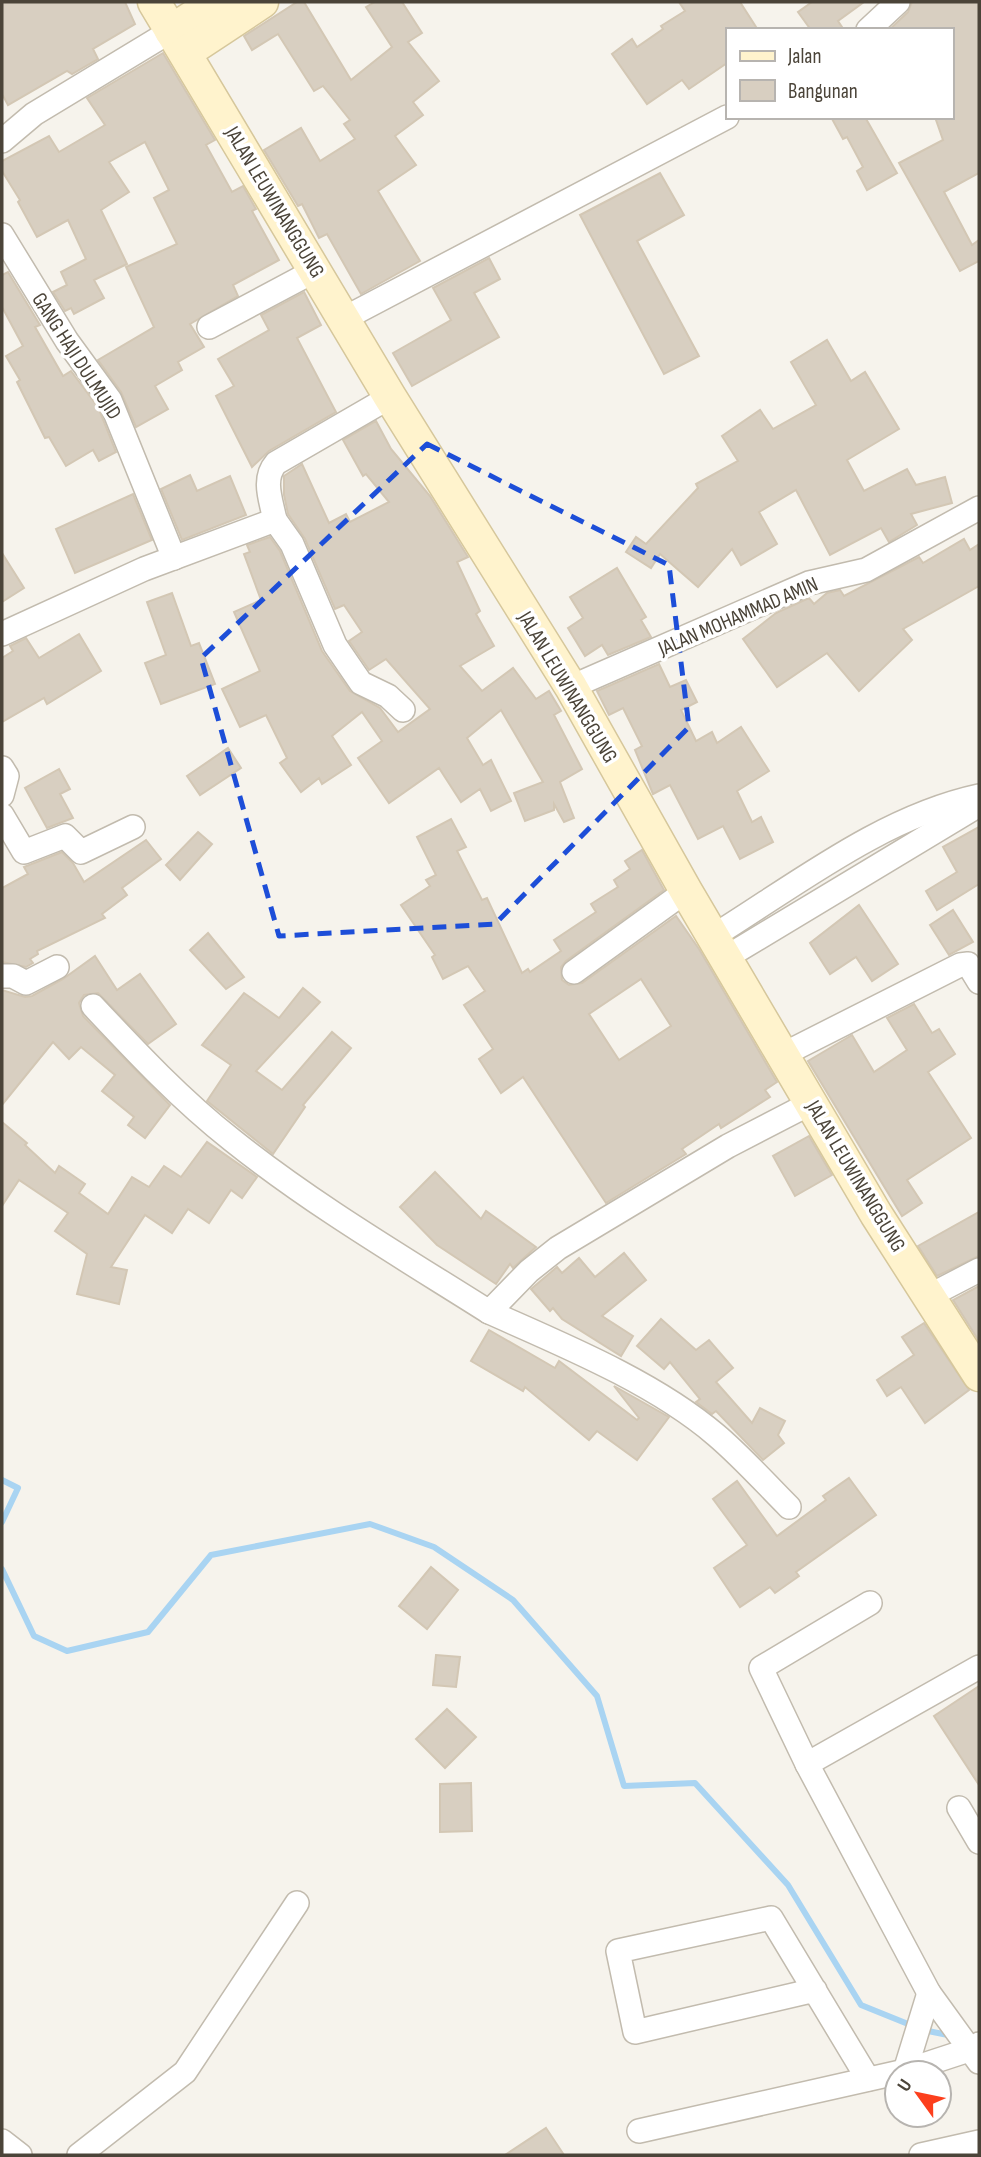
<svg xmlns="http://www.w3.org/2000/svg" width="981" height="2157" viewBox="0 0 981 2157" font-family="'Sofia Sans Condensed',sans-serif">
<rect width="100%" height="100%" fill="#f6f3ec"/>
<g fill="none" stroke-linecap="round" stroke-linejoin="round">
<g stroke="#a9d4f2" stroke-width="6">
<path d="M 2,1480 L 18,1488 L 2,1522"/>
<path d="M 2,1569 L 34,1636 L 67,1651 L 148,1632 L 211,1555 L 370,1524 L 434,1547 L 513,1600 L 597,1696 L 624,1786 L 695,1783 L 788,1885 L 861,2005 L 913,2026"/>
<path d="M 923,2030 L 953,2036"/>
</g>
</g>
<g fill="#d8cfc1" stroke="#d3c7b4" stroke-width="2" fill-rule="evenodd">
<path d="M 2,2 L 125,2 L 135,24 L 93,49 L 98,59 L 72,74 L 67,71 L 8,105 L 2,94 Z"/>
<path d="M 297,2 L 304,2 L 351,80 L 392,47 L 366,7 L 375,2 L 402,2 L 422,33 L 408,42 L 439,81 L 413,102 L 423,115 L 395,136 L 416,165 L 378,191 L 420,261 L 361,294 L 327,234 L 319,238 L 302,204 L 298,206 L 264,150 L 301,128 L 320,161 L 355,139 L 344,124 L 350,120 L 323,86 L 314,91 L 278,34 L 252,50 L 244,36 Z"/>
<path d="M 679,2 L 740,2 L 758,30 L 727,30 L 727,63 L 689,89 L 682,80 L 647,104 L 612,54 L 632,39 L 637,47 L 663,29 L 661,26 L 685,11 Z"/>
<path d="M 812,2 L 864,2 L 838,21 L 844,30 L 811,30 L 798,12 Z"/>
<path d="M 912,2 L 979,2 L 979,173 L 944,192 L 972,245 L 979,240 L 979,261 L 960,271 L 899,163 L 943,140 L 935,117 L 951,117 L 951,30 L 889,30 L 908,12 Z"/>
<path d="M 163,53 L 215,140 L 206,145 L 232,192 L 243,186 L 256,209 L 252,211 L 279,260 L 233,285 L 238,296 L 190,324 L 204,347 L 178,362 L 182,370 L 155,386 L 168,409 L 136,427 L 121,392 L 98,360 L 154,327 L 126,267 L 177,244 L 154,198 L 169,190 L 145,142 L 109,162 L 129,192 L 101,210 L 127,264 L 94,280 L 104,298 L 74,314 L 71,308 L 65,311 L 53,292 L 67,285 L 61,272 L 86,259 L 68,220 L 37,237 L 18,202 L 20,200 L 2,171 L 2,161 L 49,136 L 59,152 L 105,125 L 87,98 Z"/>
<path d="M 831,117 L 865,117 L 897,173 L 867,190 L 857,171 L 863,167 L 847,137 L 843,139 Z"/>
<path d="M 660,173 L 684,215 L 637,241 L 699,356 L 664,374 L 580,215 Z"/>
<path d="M 489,258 L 500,279 L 474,293 L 499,337 L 412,386 L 393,353 L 451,320 L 433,288 Z"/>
<path d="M 8,272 L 40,325 L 35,327 L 63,376 L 71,371 L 98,407 L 116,452 L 99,461 L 93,450 L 66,466 L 49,437 L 45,438 L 17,382 L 20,380 L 6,356 L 23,346 L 2,307 L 2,275 Z"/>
<path d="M 304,292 L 321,325 L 297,338 L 336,412 L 269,451 L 252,467 L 216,396 L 234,386 L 218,359 L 269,330 L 261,315 Z"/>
<path d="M 827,340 L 851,381 L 865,372 L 899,429 L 847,460 L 864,491 L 907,469 L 916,485 L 945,477 L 952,503 L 911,514 L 917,525 L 889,542 L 881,528 L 830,555 L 796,490 L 759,512 L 777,544 L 741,565 L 732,549 L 698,587 L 660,554 L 651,568 L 626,552 L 636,537 L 646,544 L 698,488 L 696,484 L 738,461 L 722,436 L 760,410 L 773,429 L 816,405 L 791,362 Z"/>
<path d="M 376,421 L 391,449 L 430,496 L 468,557 L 457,562 L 480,611 L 476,614 L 494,646 L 460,666 L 482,691 L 513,668 L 536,699 L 549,691 L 561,711 L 554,715 L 582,769 L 560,782 L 574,818 L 564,822 L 554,804 L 554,810 L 525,821 L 514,793 L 543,782 L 501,710 L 467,738 L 483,765 L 491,760 L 511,801 L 491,811 L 480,789 L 461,802 L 439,768 L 389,803 L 358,758 L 382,741 L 362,712 L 332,736 L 351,765 L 322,784 L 319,778 L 301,792 L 280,763 L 287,758 L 266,715 L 240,727 L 222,689 L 260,671 L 234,612 L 261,600 L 244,554 L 250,552 L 247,545 L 270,537 L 280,551 L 322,651 L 350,691 L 380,708 L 398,732 L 430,709 L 386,659 L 369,670 L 349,641 L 362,632 L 344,605 L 335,609 L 305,539 L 288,514 L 284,495 L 284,476 L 302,464 L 329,523 L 346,514 L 350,522 L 389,502 L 366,474 L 363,476 L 343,440 Z"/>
<path d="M 190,475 L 197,491 L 230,476 L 246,515 L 182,540 L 161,489 Z"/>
<path d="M 133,494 L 152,540 L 75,573 L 56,529 Z"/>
<path d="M 964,539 L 970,550 L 979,544 L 979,586 L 903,629 L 912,640 L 859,691 L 827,653 L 777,687 L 743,639 L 776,613 L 809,598 L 814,604 L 827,593 L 840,590 L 844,596 L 919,557 L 923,563 Z"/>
<path d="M 2,553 L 24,588 L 2,602 Z"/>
<path d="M 617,568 L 646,617 L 641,620 L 651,637 L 608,655 L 602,645 L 585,656 L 568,628 L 583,618 L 570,597 Z"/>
<path d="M 172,593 L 191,646 L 199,643 L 215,684 L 161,704 L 145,663 L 166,655 L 147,602 Z"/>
<path d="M 79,634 L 101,671 L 47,704 L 44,698 L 2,722 L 2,658 L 13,651 L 10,646 L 26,638 L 39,658 Z"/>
<path d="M 659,664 L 670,687 L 686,680 L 697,702 L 681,710 L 696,741 L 712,732 L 717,743 L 741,727 L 769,771 L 737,791 L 752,822 L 761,817 L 773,842 L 740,859 L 723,826 L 698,839 L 670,785 L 653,794 L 635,750 L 642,746 L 623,708 L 609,715 L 597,691 Z"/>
<path d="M 228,748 L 241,768 L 200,795 L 187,776 Z"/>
<path d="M 59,769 L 70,789 L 60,794 L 73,818 L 47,828 L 25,788 Z"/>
<path d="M 451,819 L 466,847 L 457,851 L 482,900 L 487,898 L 522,973 L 528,969 L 530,972 L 561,951 L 554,940 L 596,912 L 591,904 L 618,887 L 614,880 L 630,869 L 625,861 L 642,850 L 664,890 L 566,961 L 561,967 L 562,980 L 569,985 L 582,983 L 676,916 L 699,949 L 777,1082 L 765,1090 L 770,1097 L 721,1128 L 719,1124 L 682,1149 L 686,1154 L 606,1203 L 523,1077 L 501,1093 L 479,1059 L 493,1049 L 464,1005 L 485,991 L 468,966 L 443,979 L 432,957 L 435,955 L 401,905 L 430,886 L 426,880 L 436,875 L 417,837 ZM 641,979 L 671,1026 L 619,1060 L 589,1014 Z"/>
<path d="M 979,827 L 979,884 L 937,910 L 926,891 L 957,872 L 943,847 Z"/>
<path d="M 198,832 L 212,844 L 180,880 L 166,865 Z"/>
<path d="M 146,840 L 161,859 L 122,888 L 127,895 L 102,914 L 105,918 L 37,951 L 38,954 L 30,959 L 33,963 L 26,967 L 2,962 L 2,888 L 28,874 L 24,867 L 62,852 L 73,863 L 84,882 Z"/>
<path d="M 859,905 L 898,964 L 872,981 L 856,957 L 830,974 L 810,943 Z"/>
<path d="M 953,910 L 973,942 L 949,955 L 930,925 Z"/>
<path d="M 208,933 L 244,977 L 226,989 L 190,950 Z"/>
<path d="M 95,956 L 117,990 L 140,974 L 176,1024 L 148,1044 L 98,993 L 84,995 L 79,1003 L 83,1016 L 170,1105 L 145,1138 L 128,1125 L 134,1117 L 102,1091 L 115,1075 L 81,1047 L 69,1059 L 53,1042 L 2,1105 L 2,990 L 25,997 L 32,996 L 63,979 Z"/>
<path d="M 303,988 L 320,1002 L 256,1071 L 282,1090 L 332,1032 L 351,1048 L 303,1105 L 305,1107 L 273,1154 L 207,1101 L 231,1065 L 202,1045 L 244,993 L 279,1018 Z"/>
<path d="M 914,1004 L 932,1033 L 939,1029 L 955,1054 L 928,1072 L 971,1138 L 907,1180 L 922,1203 L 902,1216 L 808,1061 L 852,1035 L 874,1072 L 907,1050 L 887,1018 Z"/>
<path d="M 2,1122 L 27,1143 L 25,1145 L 55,1173 L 59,1166 L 85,1184 L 79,1193 L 108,1214 L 132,1177 L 149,1187 L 164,1166 L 181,1177 L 207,1142 L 257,1177 L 242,1198 L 231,1190 L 209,1223 L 188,1209 L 172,1233 L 145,1215 L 111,1267 L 127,1270 L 119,1304 L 77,1294 L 87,1254 L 55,1231 L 68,1213 L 19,1180 L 2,1206 Z"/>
<path d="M 809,1136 L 832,1175 L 795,1196 L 773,1156 Z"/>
<path d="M 435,1172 L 481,1219 L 486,1211 L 536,1247 L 513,1268 L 510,1264 L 496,1284 L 437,1245 L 400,1207 Z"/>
<path d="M 979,1212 L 979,1256 L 937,1276 L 918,1246 Z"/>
<path d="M 624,1253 L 646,1280 L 602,1316 L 633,1336 L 621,1356 L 562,1319 L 553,1308 L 550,1311 L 531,1289 L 557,1267 L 562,1273 L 579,1258 L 595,1277 Z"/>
<path d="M 979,1286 L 979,1341 L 953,1300 Z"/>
<path d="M 661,1319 L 696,1350 L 709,1340 L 733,1368 L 716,1382 L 752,1423 L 760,1408 L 785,1421 L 778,1435 L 784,1443 L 763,1460 L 716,1411 L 712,1414 L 696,1402 L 700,1399 L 670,1362 L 664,1369 L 637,1346 Z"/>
<path d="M 924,1323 L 969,1390 L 925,1423 L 901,1387 L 887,1396 L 877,1380 L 914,1355 L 902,1337 Z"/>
<path d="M 489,1330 L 555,1368 L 559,1361 L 637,1420 L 639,1418 L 614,1386 L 669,1417 L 637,1460 L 597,1431 L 589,1440 L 525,1387 L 523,1391 L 471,1361 Z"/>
<path d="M 849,1478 L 876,1515 L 796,1572 L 799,1576 L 775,1593 L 770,1587 L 740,1607 L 714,1568 L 747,1545 L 713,1499 L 737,1481 L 777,1536 L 826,1500 L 823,1496 Z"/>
<path d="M 431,1567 L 458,1590 L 427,1629 L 399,1606 Z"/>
<path d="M 436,1655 L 460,1657 L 456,1687 L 433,1685 Z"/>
<path d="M 979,1686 L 979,1785 L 934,1716 Z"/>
<path d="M 447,1709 L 476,1737 L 445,1768 L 416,1739 Z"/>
<path d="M 471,1783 L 472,1831 L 440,1832 L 440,1784 Z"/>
<path d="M 546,2128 L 564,2155 L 505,2155 Z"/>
</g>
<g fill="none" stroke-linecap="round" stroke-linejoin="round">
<g stroke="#c2bbae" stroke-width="26">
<g id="street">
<path d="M 868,30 L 898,2"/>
<path d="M 2,141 L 34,114 L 171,31"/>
<path d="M 2,235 L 67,341 L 110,400 L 174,558"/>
<path d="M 345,318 L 727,117"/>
<path d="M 209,327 L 316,270"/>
<path d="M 275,520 C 271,500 262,479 276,463 L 390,397"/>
<path d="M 2,634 L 144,569 L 275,520 L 292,544 L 335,645 L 361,683 L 388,696 L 403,710"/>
<path d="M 571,687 L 809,583 L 866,570 L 979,508"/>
<path d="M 2,768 L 7,776 L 2,795"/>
<path d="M 2,815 L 24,852 L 65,836 L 81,852 L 133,827"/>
<path d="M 712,937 C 796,885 882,817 979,796"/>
<path d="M 725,958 L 979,805"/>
<path d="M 574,972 L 686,891"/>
<path d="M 2,976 L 13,976 L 26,983 L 57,967"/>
<path d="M 93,1006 C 137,1053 181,1100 232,1140 C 312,1204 402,1257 489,1312 L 529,1271 L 558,1248 L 728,1146 L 813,1102"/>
<path d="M 784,1054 L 960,965 L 968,964 L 979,982"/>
<path d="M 929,1296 L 979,1270"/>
<path d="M 489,1312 C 563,1345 654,1382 716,1435 C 742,1457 765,1483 789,1507"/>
<path d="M 870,1603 L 761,1668 L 807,1764 L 929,1993 L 979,2062"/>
<path d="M 807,1764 L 979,1667"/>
<path d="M 959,1808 L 979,1842"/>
<path d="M 815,1990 L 635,2032 L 618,1951 L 771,1918 L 868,2079"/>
<path d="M 905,2071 L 929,1993"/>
<path d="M 639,2131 L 905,2071 L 972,2049 L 979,2044"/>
<path d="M 2,2141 L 20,2155"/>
<path d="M 79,2155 L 185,2072 L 297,1903"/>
<path d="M 921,2155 L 979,2142"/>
</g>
</g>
<g stroke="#d6c79b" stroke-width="35">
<g id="secondary">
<path d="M 154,2 L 390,397 L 571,687 L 686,891 L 876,1214 L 979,1375"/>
<path d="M 171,31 L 216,2"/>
<path d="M 185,53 L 262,2"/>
</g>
</g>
<use href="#street" stroke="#fff" stroke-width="23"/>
<use href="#secondary" stroke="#fff3cd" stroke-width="32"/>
</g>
<path fill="none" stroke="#1d4ed8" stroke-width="5" stroke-dasharray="14 9" stroke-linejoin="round" d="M 427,444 L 669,565 L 689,727 L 495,924 L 279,936 L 201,658 Z"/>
<g text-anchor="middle" stroke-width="7" stroke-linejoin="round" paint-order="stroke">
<g font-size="21" fill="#4b4439" stroke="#fff">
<text transform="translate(275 202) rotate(59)" y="7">JALAN LEUWINANGGUNG</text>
<text transform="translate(77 356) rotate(57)" y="7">GANG HAJI DULMUJID</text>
<text transform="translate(738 616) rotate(-23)" y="7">JALAN MOHAMMAD AMIN</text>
<text transform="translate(568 687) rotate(59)" y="7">JALAN LEUWINANGGUNG</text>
<text transform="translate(856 1176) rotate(59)" y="7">JALAN LEUWINANGGUNG</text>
</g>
</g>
<rect width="981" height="2157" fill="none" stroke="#4b4439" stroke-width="7"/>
<rect x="726" y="28" width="228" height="91" fill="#ffffff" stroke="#b7b4b0" stroke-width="2"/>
<rect x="740" y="51" width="35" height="10" fill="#fff3cd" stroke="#b7b4b0" stroke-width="2"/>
<text x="788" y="63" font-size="21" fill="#4b4439">Jalan</text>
<rect x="740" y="80" width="35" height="21" fill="#d8cfc1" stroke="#b7b4b0" stroke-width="2"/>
<text x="788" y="98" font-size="21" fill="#4b4439">Bangunan</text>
<g transform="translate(918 2094) rotate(303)"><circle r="33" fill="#ffffff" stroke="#b7b4b0" stroke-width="2"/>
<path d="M0-5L12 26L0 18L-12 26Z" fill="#fc3f1d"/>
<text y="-10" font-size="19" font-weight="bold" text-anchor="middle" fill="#4b4439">U</text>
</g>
</svg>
